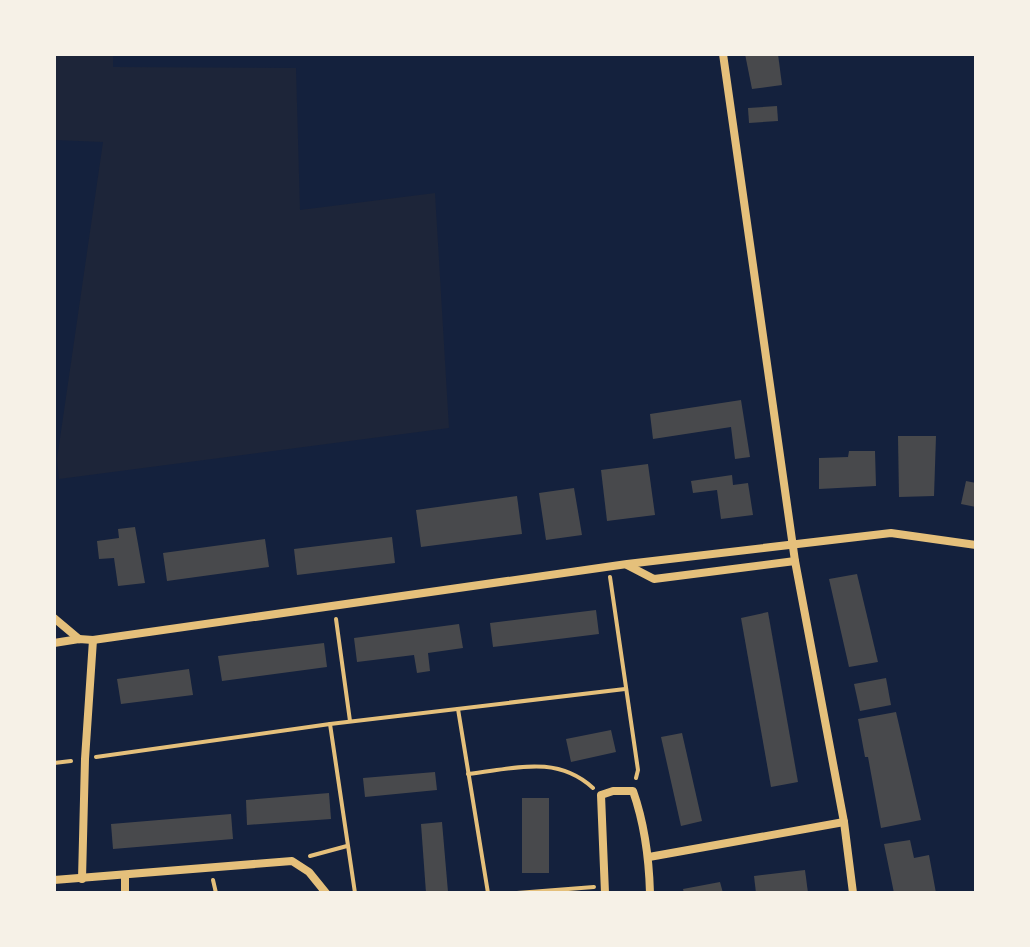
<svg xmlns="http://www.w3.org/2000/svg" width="1030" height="947" viewBox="0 0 1030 947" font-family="'IBM Plex Sans',sans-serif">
<rect width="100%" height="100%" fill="#14213d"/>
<path fill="#1d2539" d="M 54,54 L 113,54 L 113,67 L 296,68 L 300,210 L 435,193 L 449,428 L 59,479 L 57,459 L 103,142 L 54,140 Z"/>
<g fill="#48494c">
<path d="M 745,54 L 778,54 L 782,85 L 752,89 Z"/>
<path d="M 777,106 L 778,121 L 749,123 L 748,108 Z"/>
<path d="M 741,400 L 750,457 L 735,459 L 731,427 L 653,439 L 650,414 Z"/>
<path d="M 898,436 L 936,436 L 934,496 L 899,497 Z"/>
<path d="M 849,451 L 875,451 L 876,486 L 819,489 L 819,458 L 848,457 Z"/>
<path d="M 648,464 L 655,515 L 607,521 L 601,470 Z"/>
<path d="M 732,475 L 733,485 L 748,483 L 753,515 L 721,519 L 717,490 L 693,493 L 691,481 Z"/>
<path d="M 966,481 L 976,483 L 976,507 L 961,504 Z"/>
<path d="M 574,488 L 582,535 L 546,540 L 539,493 Z"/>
<path d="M 517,496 L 522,534 L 421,547 L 416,510 Z"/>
<path d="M 135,527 L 145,583 L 118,586 L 114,558 L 99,559 L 97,541 L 119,538 L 118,529 Z"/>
<path d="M 392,537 L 395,563 L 297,575 L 294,549 Z"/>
<path d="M 265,539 L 269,567 L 167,581 L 163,553 Z"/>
<path d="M 857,574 L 878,662 L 849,667 L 829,579 Z"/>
<path d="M 596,610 L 599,634 L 493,647 L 490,623 Z"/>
<path d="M 768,612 L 798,782 L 771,787 L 741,618 Z"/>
<path d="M 459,624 L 463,648 L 428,653 L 430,671 L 417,673 L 414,655 L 357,662 L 354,638 Z"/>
<path d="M 324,643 L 327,667 L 222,681 L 218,656 Z"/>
<path d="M 189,669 L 193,695 L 121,704 L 117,679 Z"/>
<path d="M 886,678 L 891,705 L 860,711 L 854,684 Z"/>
<path d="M 896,712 L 921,820 L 881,828 L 868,757 L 865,757 L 858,719 Z"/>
<path d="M 611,730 L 616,752 L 571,762 L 566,739 Z"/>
<path d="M 682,733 L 702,821 L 681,826 L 661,737 Z"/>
<path d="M 435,772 L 437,790 L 365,797 L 363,778 Z"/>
<path d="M 329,793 L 331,819 L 247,825 L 246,800 Z"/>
<rect x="522" y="798" width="27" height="75"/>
<path d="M 231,814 L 233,839 L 113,849 L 111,824 Z"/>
<path d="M 442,822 L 448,892 L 426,893 L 421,824 Z"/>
<path d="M 910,840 L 914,858 L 929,855 L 936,893 L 894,893 L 884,844 Z"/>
<path d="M 805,870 L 808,893 L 756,893 L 754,876 Z"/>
<path d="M 720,882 L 723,893 L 684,893 L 683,889 Z"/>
</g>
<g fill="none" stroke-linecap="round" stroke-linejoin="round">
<g stroke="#e5c07b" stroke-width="4">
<path d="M 610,577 L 638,770 L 636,778"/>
<path d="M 336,619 L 350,721"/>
<path d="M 458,709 L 488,893"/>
<path d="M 330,724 L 355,893"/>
<path d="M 96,757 L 330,724 L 625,689"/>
<path d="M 54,763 L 71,761"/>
<path d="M 468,774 C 513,769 556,754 593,788"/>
<path d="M 310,856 L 347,846"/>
<path d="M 213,880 L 216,893"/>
<path d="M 517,893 L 594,887"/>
</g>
<g stroke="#e5c07b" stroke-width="8">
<path d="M 723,54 L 795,561 L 844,822 L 853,893"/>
<path d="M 627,565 L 654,579 L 795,561"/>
<path d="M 54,618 L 79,639"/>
<path d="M 54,643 L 79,639 L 93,640 L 627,564 L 891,533 L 976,545"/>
<path d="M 649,857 L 844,822"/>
<path d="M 125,876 L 125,893"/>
<path d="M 82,879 L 85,759 L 93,640"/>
<path d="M 54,880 L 292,861 L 309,872 L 326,893"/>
<path d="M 605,893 L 601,795 L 613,791 L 633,791 C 645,825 649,857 650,893"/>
</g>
</g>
<rect width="1030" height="947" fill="none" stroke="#f6f1e7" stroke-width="112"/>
</svg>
